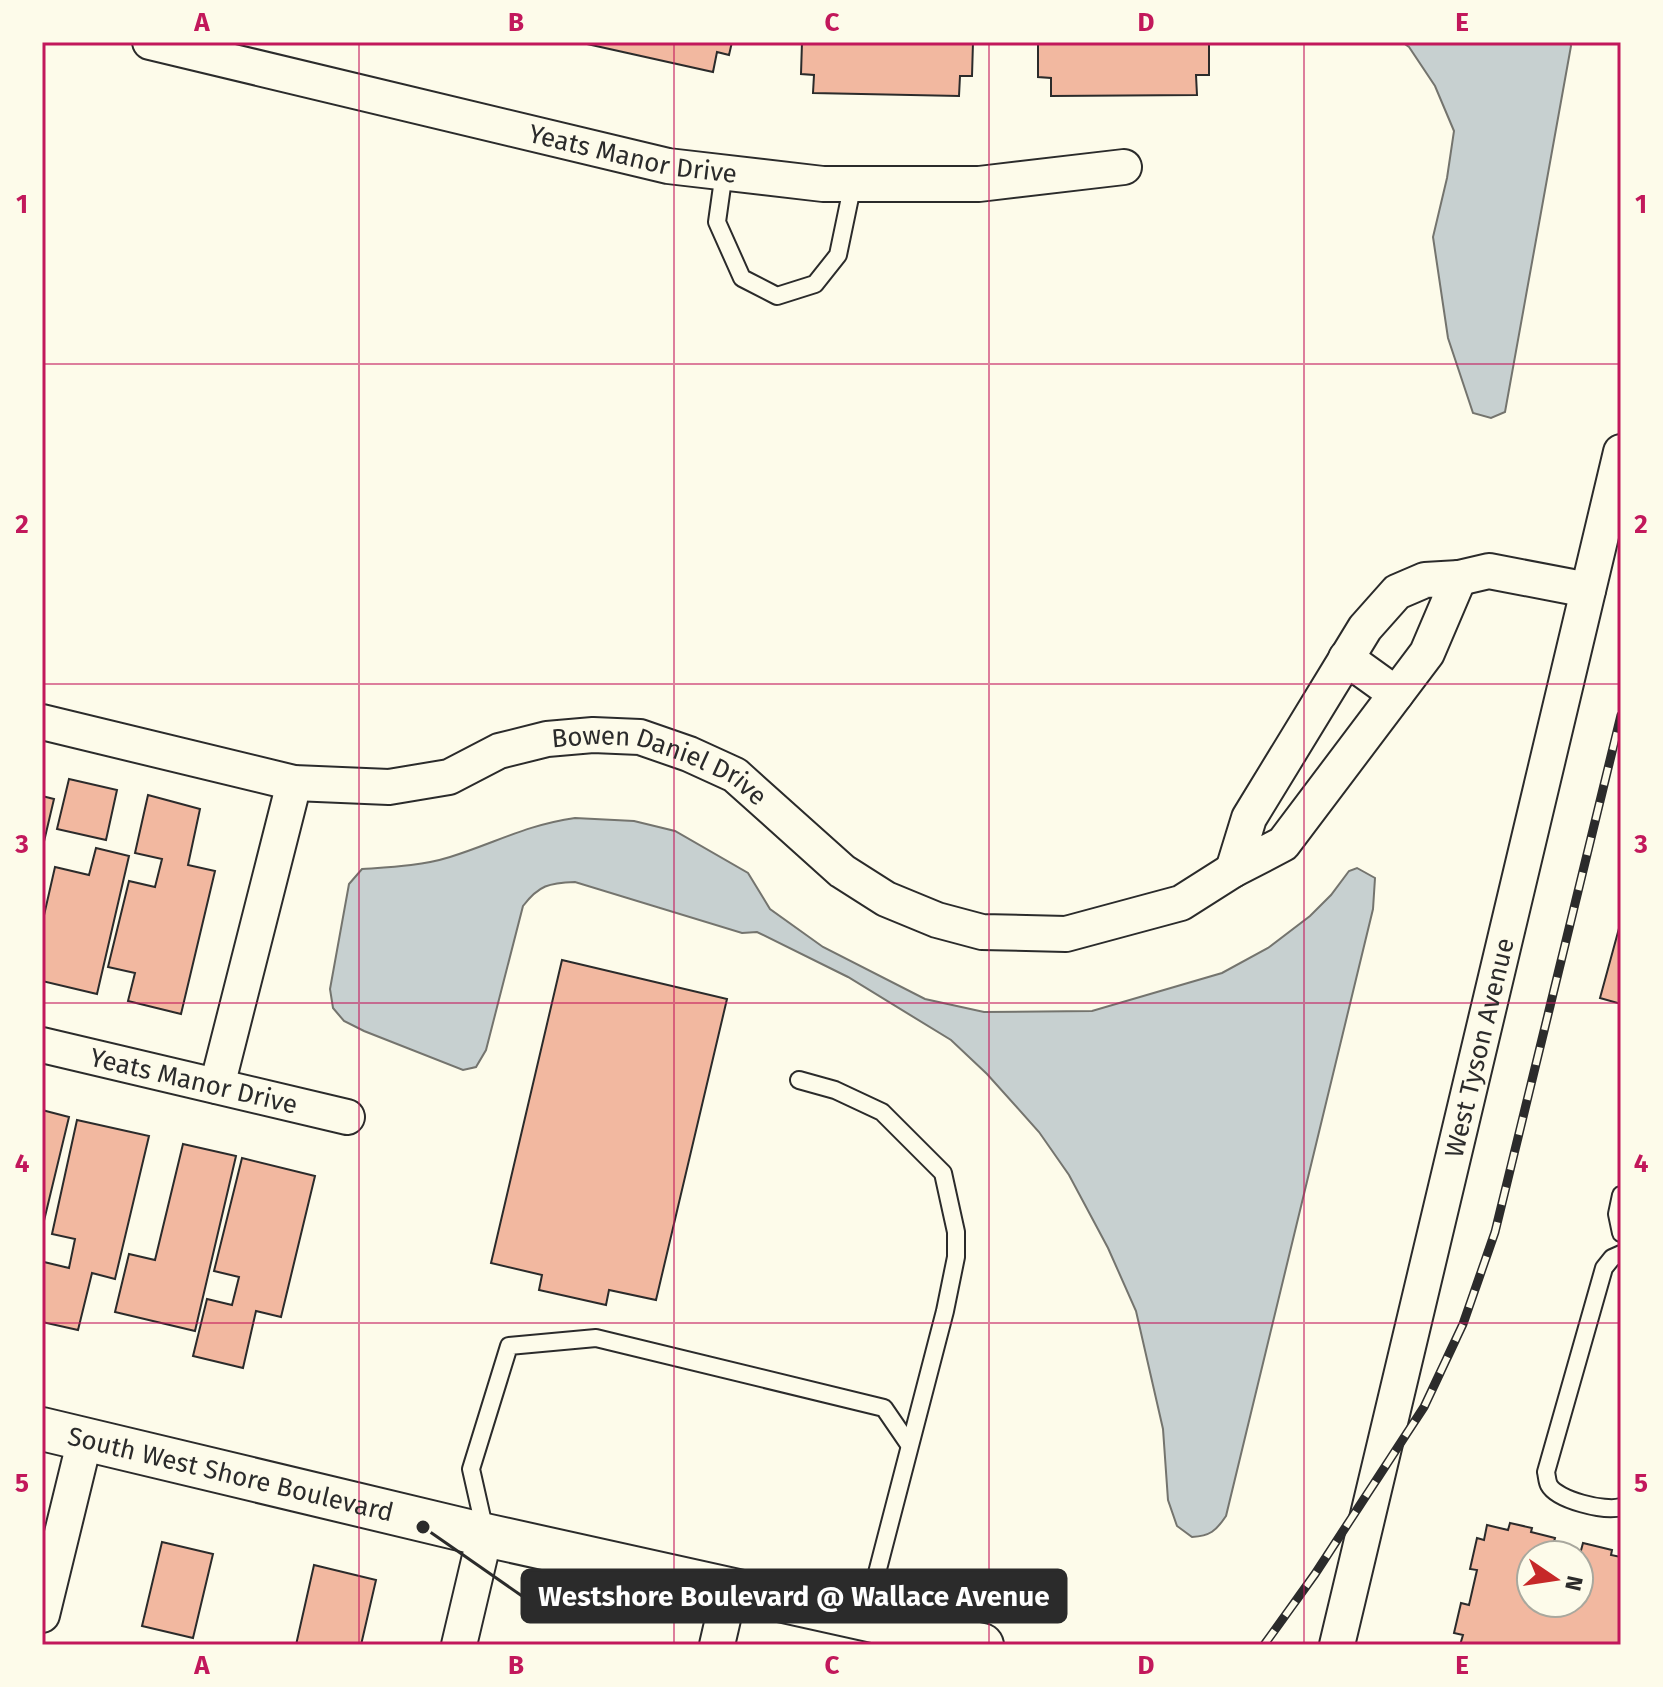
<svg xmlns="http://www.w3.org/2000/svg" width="1663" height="1687" viewBox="0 0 1663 1687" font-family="'Fira Sans',sans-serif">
<rect width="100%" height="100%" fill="#fdfbea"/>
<g fill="#c7d0d0" stroke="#74746e" stroke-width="2">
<path d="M 1402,42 L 1570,42 L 1571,46 L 1505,412 L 1491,418 L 1473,413 L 1448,338 L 1433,237 L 1447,178 L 1454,131 L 1435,86 L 1409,47 Z"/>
<path d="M 575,818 L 634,821 L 675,831 L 748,873 L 770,909 L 823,947 L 925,999 L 984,1012 L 1092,1011 L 1222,973 L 1268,948 L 1310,916 L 1331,895 L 1349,871 L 1357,868 L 1375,878 L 1373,909 L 1226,1516 C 1216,1531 1210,1536 1192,1537 L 1177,1526 L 1168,1500 L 1163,1429 L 1136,1311 L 1108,1248 L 1069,1175 L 1039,1132 L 987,1074 L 951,1040 L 848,977 L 757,932 L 742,933 L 575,882 C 549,883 539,885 523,906 L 486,1050 L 476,1067 L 463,1070 L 364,1031 L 344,1021 L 333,1008 L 330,989 L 349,884 L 362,869 C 392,867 421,866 450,857 C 495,843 526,825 575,818 Z"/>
</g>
<g fill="#f2b8a0" stroke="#2b2b2b" stroke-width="2">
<path d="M 578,42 L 732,42 L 729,55 L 717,52 L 713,72 Z"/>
<path d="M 802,42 L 973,42 L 972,76 L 960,76 L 959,96 L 813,93 L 814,75 L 801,74 Z"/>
<path d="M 1038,42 L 1209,42 L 1209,75 L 1196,75 L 1197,95 L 1051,96 L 1051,78 L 1038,77 Z"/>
<path d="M 69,779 L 117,790 L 106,840 L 57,829 Z"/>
<path d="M 148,795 L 200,809 L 188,865 L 215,871 L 181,1014 L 128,1001 L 135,973 L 108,967 L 129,881 L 155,887 L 162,859 L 135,853 Z"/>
<path d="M 42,796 L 54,799 L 42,850 Z"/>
<path d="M 96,848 L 129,856 L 97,994 L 42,981 L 42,924 L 55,867 L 89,875 Z"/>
<path d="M 1621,921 L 1621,1004 L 1600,998 Z"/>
<path d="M 562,960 L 727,999 L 656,1300 L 609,1290 L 606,1305 L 539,1290 L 542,1275 L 491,1263 Z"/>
<path d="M 42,1110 L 69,1117 L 42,1229 Z"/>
<path d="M 77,1120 L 149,1136 L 115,1279 L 92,1273 L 78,1330 L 42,1322 L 42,1273 L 44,1262 L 69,1268 L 75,1239 L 52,1234 Z"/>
<path d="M 183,1144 L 236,1156 L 195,1331 L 115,1312 L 129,1254 L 155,1260 Z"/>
<path d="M 242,1158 L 315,1176 L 281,1317 L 256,1311 L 243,1368 L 193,1356 L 207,1299 L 232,1305 L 239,1277 L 214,1271 Z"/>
<path d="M 1510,1523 L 1532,1528 L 1531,1532 L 1555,1538 L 1553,1546 L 1570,1550 L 1568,1555 L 1531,1555 L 1531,1603 L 1579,1603 L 1579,1558 L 1583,1543 L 1612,1550 L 1611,1555 L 1621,1557 L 1621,1645 L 1460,1645 L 1463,1635 L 1454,1633 L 1461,1603 L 1469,1605 L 1477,1570 L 1470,1569 L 1477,1538 L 1484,1540 L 1487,1525 L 1508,1530 Z"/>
<path d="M 162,1542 L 213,1554 L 193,1638 L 142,1626 Z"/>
<path d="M 314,1565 L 376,1580 L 361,1645 L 296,1645 Z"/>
</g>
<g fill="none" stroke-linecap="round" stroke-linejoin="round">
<g stroke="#2b2b2b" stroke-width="20">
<g id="service">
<path d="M 724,172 L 717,222 L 742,278 L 777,296 L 815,284 L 838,255 L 853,183"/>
<path d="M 799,1080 L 835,1090 L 882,1112 L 943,1173 L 956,1232 L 956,1257 L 945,1311 L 865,1619"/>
<path d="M 1621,1195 L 1617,1214 L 1621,1233"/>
<path d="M 1621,1254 L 1612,1258 L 1604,1268 L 1546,1472 C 1547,1476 1547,1481 1549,1485 C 1557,1500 1605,1512 1621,1507"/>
<path d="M 485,1531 L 471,1469 L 509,1346 L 596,1338 L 884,1408 L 908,1443"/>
</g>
</g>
<g stroke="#2b2b2b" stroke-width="38">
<g id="minor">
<path id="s1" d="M 150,42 L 668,166 L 823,184 L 979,184 L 1124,167"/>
<path d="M 1459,578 L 1427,653 L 1283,844 L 1233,870 L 1249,818 L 1365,628 L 1397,592 L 1425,580 Z"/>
<path d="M 1459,578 L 1489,571 L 1588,590"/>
<path d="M 1346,658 L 1396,694"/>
<path id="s2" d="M 42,722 L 294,783 L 389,787 L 449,777 L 499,751 L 547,739 L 593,735 L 640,737 L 689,754 L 735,775 L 842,871 L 886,899 L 937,920 L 982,932 L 1066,934 L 1181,903 L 1233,870"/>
<path id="s3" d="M 42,1045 L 347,1117"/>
<path d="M 217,1086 L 294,783"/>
<path d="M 42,1615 L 85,1439"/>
<path d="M 459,1645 L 485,1535"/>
<path d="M 717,1645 L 730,1589"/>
<path id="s4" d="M 1337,1645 L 1621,452"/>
</g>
</g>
<g stroke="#2b2b2b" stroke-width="46">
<g id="tertiary">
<path id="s5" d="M 42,1429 L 485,1535 L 982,1645"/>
</g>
</g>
<use href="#service" stroke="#fdfbea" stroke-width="16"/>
<use href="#minor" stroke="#fdfbea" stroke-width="34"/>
<use href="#tertiary" stroke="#fdfbea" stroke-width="42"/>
<g stroke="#2b2b2b" stroke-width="9">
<path id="rail" d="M 1264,1645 L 1315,1574 L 1424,1407 L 1463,1324 L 1495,1232 L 1621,715"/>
</g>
<use href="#rail" stroke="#fdfbea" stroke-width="6" stroke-dasharray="18" stroke-linecap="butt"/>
</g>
<path fill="none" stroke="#c2185b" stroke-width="2" stroke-opacity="0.55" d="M 359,42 L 359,1645M 674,42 L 674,1645M 989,42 L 989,1645M 1304,42 L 1304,1645M 42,364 L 1621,364M 42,684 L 1621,684M 42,1003 L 1621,1003M 42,1323 L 1621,1323"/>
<g text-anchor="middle" stroke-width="6" stroke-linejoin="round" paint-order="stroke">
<g font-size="26" fill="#2b2b2b" stroke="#fdfbea">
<text dy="9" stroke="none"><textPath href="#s1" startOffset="496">Yeats Manor Drive</textPath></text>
<text dy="9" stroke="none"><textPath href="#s2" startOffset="640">Bowen Daniel Drive</textPath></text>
<text dy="9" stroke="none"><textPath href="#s4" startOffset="614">West Tyson Avenue</textPath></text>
<text dy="9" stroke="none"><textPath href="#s3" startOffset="156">Yeats Manor Drive</textPath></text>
<text dy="9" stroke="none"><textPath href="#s5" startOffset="194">South West Shore Boulevard</textPath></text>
</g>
</g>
<path fill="none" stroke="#2b2b2b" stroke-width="3" d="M423 1527L522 1596"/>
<circle fill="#2b2b2b" stroke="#fdfbea" stroke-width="3" cx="423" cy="1527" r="8"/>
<rect fill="#2b2b2b" stroke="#2b2b2b" stroke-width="3" x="522" y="1570" width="544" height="52" rx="8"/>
<g font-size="28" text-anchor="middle" font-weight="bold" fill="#fff">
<text x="794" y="1606">Westshore Boulevard @ Wallace Avenue</text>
</g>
<rect width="1663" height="1687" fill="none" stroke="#fdfbea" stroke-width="88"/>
<g transform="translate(1555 1579) rotate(103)"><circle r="38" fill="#fdfbea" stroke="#a9a89e" stroke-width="2"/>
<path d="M0-6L14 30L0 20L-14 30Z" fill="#c62828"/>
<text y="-12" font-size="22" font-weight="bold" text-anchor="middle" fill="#2b2b2b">N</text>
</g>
<rect x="44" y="44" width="1575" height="1599" fill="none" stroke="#c2185b" stroke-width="3"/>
<g font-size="26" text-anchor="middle" font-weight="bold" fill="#c2185b">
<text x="202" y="31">A</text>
<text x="516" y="31">B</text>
<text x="832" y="31">C</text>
<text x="1146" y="31">D</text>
<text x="1462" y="31">E</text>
<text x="22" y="213">1</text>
<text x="1641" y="213">1</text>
<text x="22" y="533">2</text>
<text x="1641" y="533">2</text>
<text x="22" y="853">3</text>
<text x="1641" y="853">3</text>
<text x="22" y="1172">4</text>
<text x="1641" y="1172">4</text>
<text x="22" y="1492">5</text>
<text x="1641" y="1492">5</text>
<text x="202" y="1674">A</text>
<text x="516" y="1674">B</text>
<text x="832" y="1674">C</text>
<text x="1146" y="1674">D</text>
<text x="1462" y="1674">E</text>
</g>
</svg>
